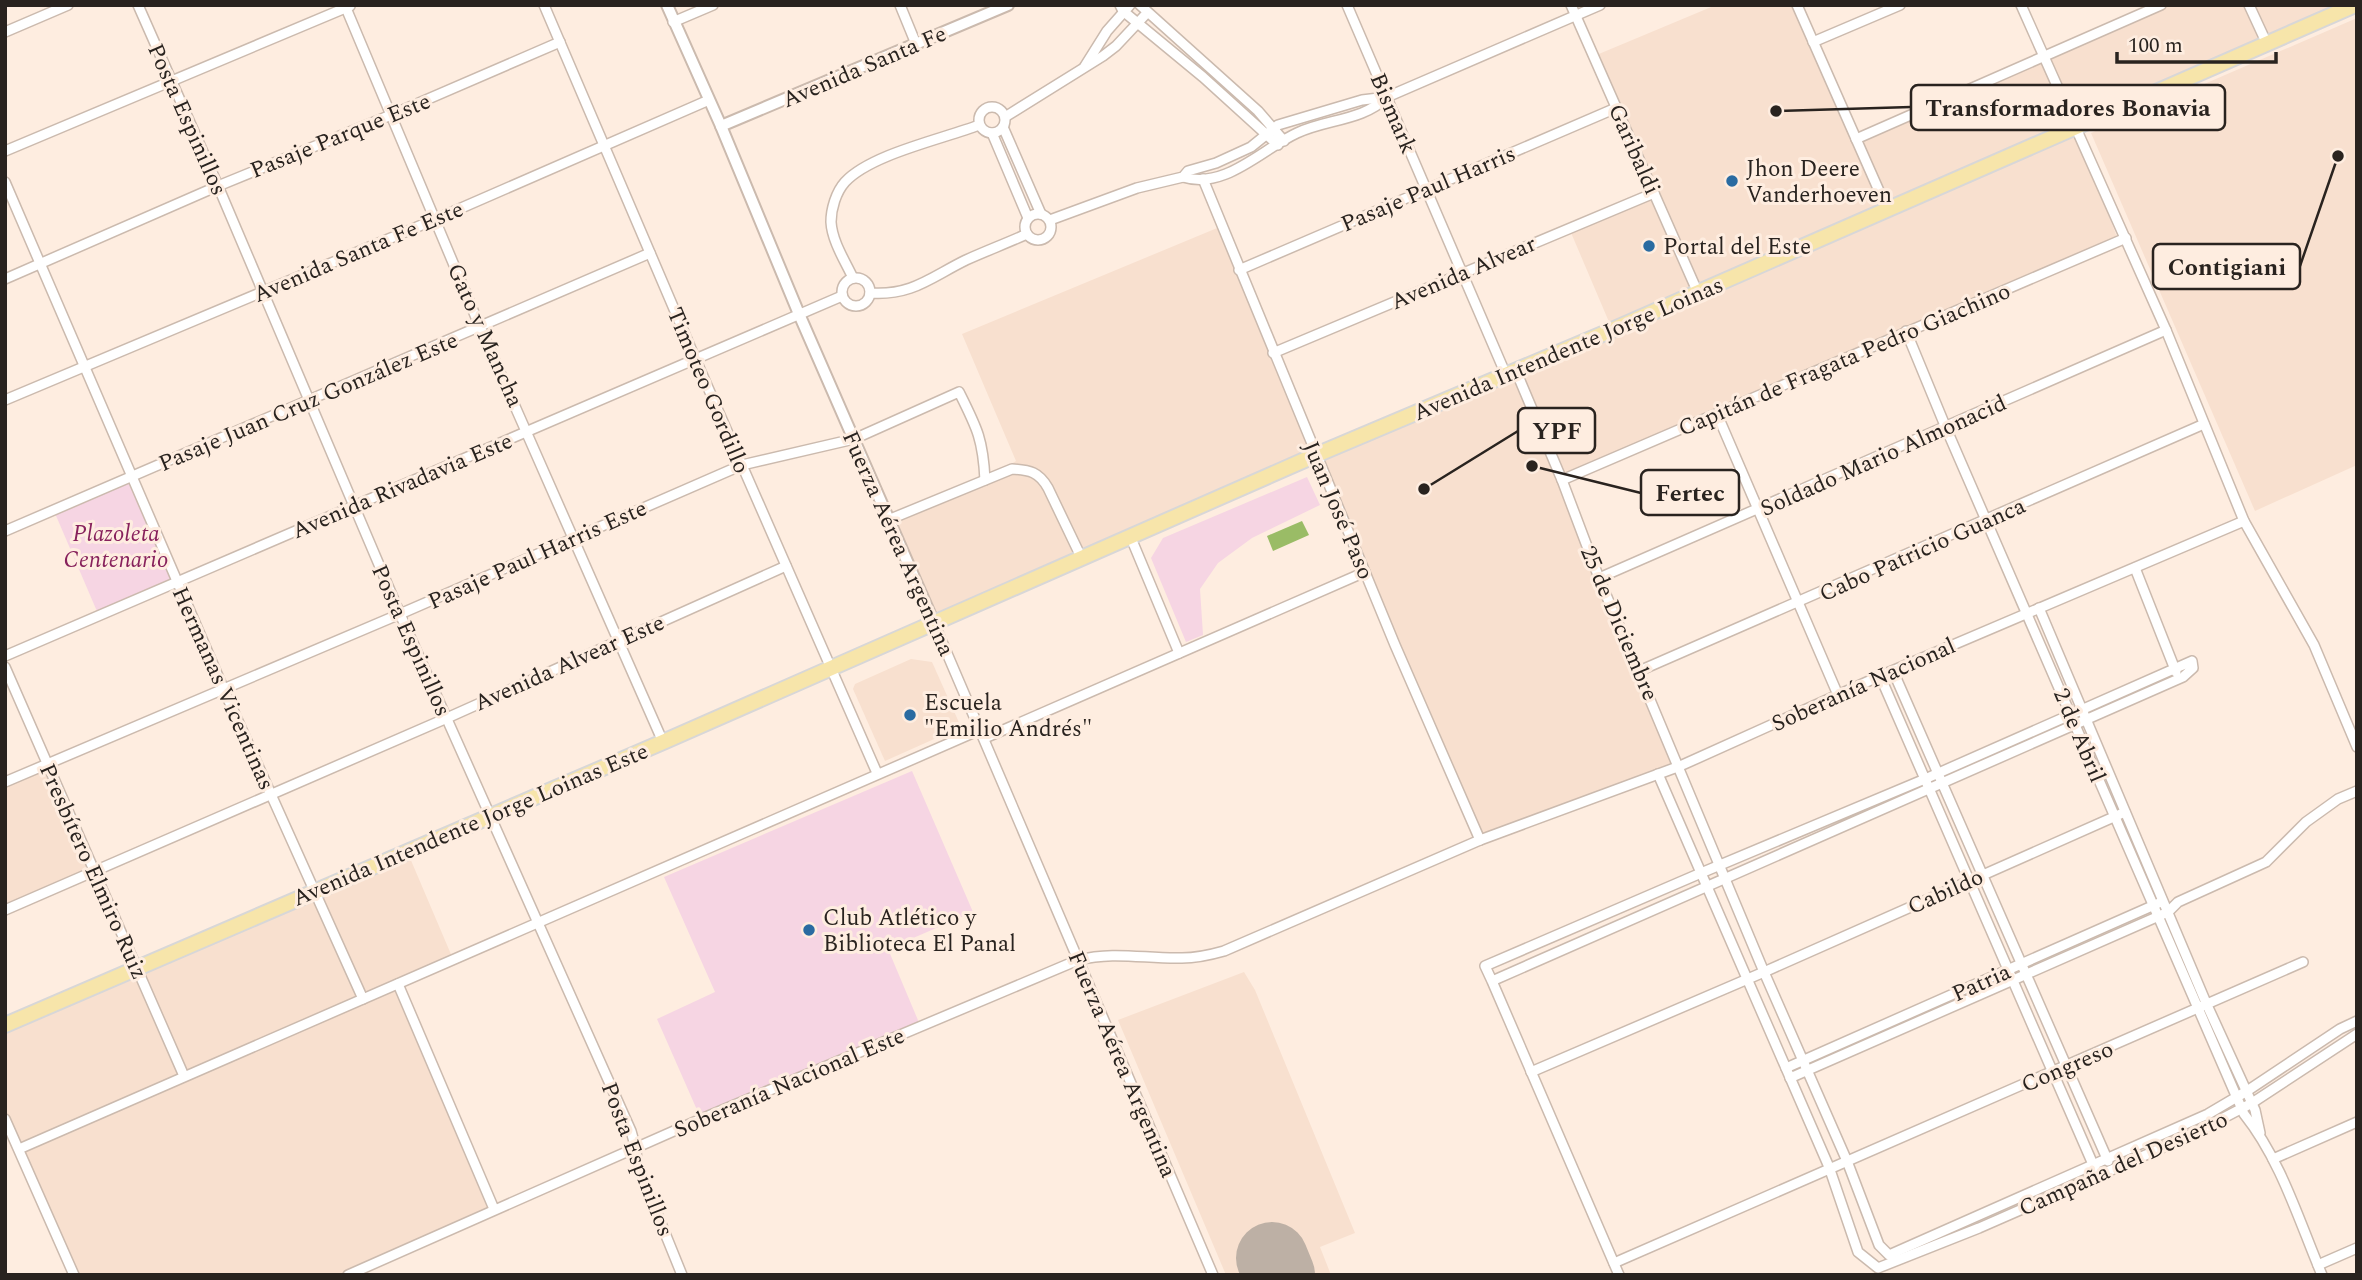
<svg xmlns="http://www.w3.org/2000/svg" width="2362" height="1280" viewBox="0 0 2362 1280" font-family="Spectral,serif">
<rect width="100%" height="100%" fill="#feede0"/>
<g fill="#f8e0cf">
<path d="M 1716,5 L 1796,5 L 1856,139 L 2161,5 L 2355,5 L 2076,128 L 2118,240 L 1563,480 L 1680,766 L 1480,840 L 1316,455 L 934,623 L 888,520 L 985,480 L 1016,461 L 962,334 L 1222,226 L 1316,455 L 1612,329 L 1569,228 L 1654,192 L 1594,56 Z"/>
<path d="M 2357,18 L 2357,465 L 2255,511 L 2091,133 Z"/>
<path d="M 911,659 L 932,662 L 961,727 L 885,761 L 853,689 L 855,684 Z"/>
<path d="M 47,764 L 94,872 L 5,910 L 5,782 Z"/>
<path d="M 407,851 L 453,959 L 398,983 L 494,1209 L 348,1275 L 74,1275 L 5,1119 L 5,1025 Z"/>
<path d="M 1244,972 L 1255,990 L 1355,1233 L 1320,1247 L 1331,1275 L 1226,1275 L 1118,1020 Z"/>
</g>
<g fill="#f6d5e3">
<path d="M 132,476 L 177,582 L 99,616 L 54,511 Z"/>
<path d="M 1307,477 L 1320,505 L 1252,538 L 1218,563 L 1200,589 L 1203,635 L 1186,642 L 1151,558 L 1163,538 Z"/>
<path d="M 912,771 L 973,912 L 888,949 L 920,1025 L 701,1119 L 657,1019 L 715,992 L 664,877 Z"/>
</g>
<path fill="#9abc66" d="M 1302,521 L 1309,535 L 1273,551 L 1267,536 Z"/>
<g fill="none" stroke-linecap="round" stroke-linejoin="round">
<path stroke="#bdb0a5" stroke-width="72" d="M 1272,1258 L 1279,1275"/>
<g stroke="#cbbaae" stroke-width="12">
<g id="minor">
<path d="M 138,5 L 218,186 L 400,614 L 631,1131 L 636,1149 L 637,1164 L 682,1275"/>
<path d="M 347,5 L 346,8 L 480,327 L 663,742"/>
<path d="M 544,5 L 695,358 L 877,773"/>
<path d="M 900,5 L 916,44"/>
<path d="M 1120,5 L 1123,11 L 1203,77 L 1278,145"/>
<path d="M 1140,5 L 1258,111 L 1284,141"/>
<path d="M 1347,5 L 1506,375"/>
<path d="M 1571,5 L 1698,293"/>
<path d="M 1797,5 L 1887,209"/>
<path d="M 2021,5 L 2166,330 L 2244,521 L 2314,645 L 2357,747"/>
<path d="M 2249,5 L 2267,44"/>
<path d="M 673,22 L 713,5"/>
<path d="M 5,32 L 68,5"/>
<path d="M 1813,42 L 1900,5"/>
<path d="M 1085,66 L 1107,31 L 1130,5"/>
<circle cx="992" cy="120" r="13"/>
<path d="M 1005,117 L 1103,56 L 1116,46 L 1147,13"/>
<path d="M 1003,127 L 1041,214"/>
<path d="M 992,133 L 1028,218"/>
<path d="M 1856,139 L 2161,5"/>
<path d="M 5,151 L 350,6"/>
<path d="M 1183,177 C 1225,190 1262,149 1297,133 C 1326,119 1363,121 1387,97 L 1600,5"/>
<path d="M 1203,179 L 1395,645 L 1480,840"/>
<path d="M 5,182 L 224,690 L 363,999"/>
<circle cx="1038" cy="227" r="13"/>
<path d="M 1050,220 L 1137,188 L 1183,177 L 1188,171 L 1216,163 L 1251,147 L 1278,125 L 1362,100 L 1387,97"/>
<path d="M 1239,270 L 1616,108"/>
<circle cx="856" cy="292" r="14"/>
<path d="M 853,278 C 845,261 832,241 831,222 C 831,209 836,192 845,182 C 871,154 943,139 979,125"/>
<path d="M 5,279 L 218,186 L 391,115 L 560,42"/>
<path d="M 870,293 C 912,296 931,277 966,260 C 986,251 1007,243 1027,234"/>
<path d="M 1906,331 L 1946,428 L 2244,1114 C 2281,1160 2299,1221 2322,1275"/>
<path d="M 1273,353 L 1654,193"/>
<path d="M 1516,371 L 1562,480 L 1599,578 L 1764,972 L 1847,1161 L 1879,1245 L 1889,1255 L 2208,1114 L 2247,1091 L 2340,1029 L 2357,1021"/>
<path d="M 5,400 L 436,219 L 709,100"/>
<path d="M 1717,414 L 1838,695"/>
<path d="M 1562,480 L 2126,238"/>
<path d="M 888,520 L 1012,469 C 1030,470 1039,472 1048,488 L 1082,559"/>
<path d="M 5,531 L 650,253"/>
<path d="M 1131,538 L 1179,653"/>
<path d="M 2135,568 L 2176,672"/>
<path d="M 1599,578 L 2166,330"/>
<path d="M 2039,608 L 2207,1005 L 2255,1110 L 2260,1133"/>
<path d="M 934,623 L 1213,1275"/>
<path d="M 5,656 L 842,296"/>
<path d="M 5,667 L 184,1076"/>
<path d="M 1639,671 L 2204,424"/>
<path d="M 1893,671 L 2108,1161"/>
<path d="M 1880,676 L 2095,1169"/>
<path d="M 985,738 L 1365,572"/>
<path d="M 1658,774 L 1829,1167 L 1858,1252 L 1878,1268 L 1979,1228 L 2189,1136 L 2252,1103 L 2357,1034"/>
<path d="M 5,782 L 400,614 L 742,465 L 854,439 L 959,392 C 977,428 983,439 985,480"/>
<path d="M 5,910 L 447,718 L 786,566"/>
<path d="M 1492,981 L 2183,677 L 2193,668 L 2192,661 L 1925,779 L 1701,873 L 1485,966 L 1492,981 L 1619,1275"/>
<path d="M 398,984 L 494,1209"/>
<path d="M 1786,1068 L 2159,903"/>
<path d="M 1531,1072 L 1764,972 L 2125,812"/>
<path d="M 1790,1078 L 2168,912 L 2178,902 L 2266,862 L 2306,822 L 2338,799 L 2357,791"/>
<path d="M 5,1119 L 74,1275"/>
<path d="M 19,1149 L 982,729"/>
<path d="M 2273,1159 L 2357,1122"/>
<path d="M 1614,1263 L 2303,962"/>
<path d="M 2318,1265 L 2357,1248"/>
<path d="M 348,1275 L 701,1119 L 1078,960 C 1115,951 1145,959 1182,958 C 1197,958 1210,955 1224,951 L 1480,840 L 1680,766 L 1880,676 L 2244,521"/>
</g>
</g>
<g stroke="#cbbaae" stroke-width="14">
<g id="tertiary">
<path d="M 667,5 L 721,126 L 799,314 L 934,623"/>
<path d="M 721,126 L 1008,5"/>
</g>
</g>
<g stroke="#d8d7d7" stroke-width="18">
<path id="primary" d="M 5,1025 L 663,742 L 1316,455 L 1612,330 L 2355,5"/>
</g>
<use href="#minor" stroke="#fff" stroke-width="9"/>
<use href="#tertiary" stroke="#fff" stroke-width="10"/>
<use href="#primary" stroke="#f7e5aa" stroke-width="14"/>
</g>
<g fill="#2a6ba1" stroke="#feede0" stroke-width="2.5">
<circle cx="1732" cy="181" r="7"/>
<circle cx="1649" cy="246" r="7"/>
<circle cx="910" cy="715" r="7"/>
<circle cx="809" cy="930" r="7"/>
</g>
<g text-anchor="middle" stroke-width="6" stroke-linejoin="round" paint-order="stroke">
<g font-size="23" fill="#29231f" stroke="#feede0">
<text transform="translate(864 66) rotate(-23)" y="8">Avenida Santa Fe</text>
<text transform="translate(1394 113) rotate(67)" y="8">Bismark</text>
<text transform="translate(188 119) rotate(66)" y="8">Posta Espinillos</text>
<text transform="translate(340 135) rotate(-22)" y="8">Pasaje Parque Este</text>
<text transform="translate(1635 149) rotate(66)" y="8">Garibaldi</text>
<text transform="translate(1428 188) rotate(-23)" y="8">Pasaje Paul Harris</text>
<text transform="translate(358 251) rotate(-23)" y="8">Avenida Santa Fe Este</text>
<text transform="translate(1463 272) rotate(-23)" y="8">Avenida Alvear</text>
<text transform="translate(486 335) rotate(66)" y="8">Gato y Mancha</text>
<text transform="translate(1568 348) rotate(-23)" y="8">Avenida Intendente Jorge Loinas</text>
<text transform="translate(1844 359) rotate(-23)" y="8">Capitán de Fragata Pedro Giachino</text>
<text transform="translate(709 390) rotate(67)" y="8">Timoteo Gordillo</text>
<text transform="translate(308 401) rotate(-23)" y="8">Pasaje Juan Cruz González Este</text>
<text transform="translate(1883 455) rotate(-24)" y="8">Soldado Mario Almonacid</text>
<text transform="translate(402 485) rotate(-23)" y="8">Avenida Rivadavia Este</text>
<text transform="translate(1339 510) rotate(67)" y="8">Juan José Paso</text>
<text transform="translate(899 543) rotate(66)" y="8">Fuerza Aérea Argentina</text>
<text transform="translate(1922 549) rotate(-24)" y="8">Cabo Patricio Guanca</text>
<text transform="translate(537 554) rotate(-24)" y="8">Pasaje Paul Harris Este</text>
<text transform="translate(1620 623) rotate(67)" y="8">25 de Diciembre</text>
<text transform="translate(412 640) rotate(66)" y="8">Posta Espinillos</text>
<text transform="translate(569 662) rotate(-24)" y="8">Avenida Alvear Este</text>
<text transform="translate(1863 684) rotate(-24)" y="8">Soberanía Nacional</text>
<text transform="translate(224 688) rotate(66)" y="8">Hermanas Vicentinas</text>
<text transform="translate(2080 735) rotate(67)" y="8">2 de Abril</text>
<text transform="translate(470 824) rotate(-23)" y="8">Avenida Intendente Jorge Loinas Este</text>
<text transform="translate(94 871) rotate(66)" y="8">Presbítero Elmiro Ruiz</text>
<text transform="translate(1945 891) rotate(-24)" y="8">Cabildo</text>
<text transform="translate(1981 982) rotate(-24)" y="8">Patria</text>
<text transform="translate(1123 1064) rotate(67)" y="8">Fuerza Aérea Argentina</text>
<text transform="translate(2067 1066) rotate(-23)" y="8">Congreso</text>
<text transform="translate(789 1082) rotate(-23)" y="8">Soberanía Nacional Este</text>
<text transform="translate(638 1159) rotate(69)" y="8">Posta Espinillos</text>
<text transform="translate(2123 1163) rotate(-24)" y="8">Campaña del Desierto</text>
</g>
<g font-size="23" fill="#29231f" stroke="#feede0" text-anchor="start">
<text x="1746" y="176">Jhon Deere<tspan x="1746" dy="26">Vanderhoeven</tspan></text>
<text x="1663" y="254">Portal del Este</text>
<text x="924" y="710">Escuela<tspan x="924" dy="26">"Emilio Andrés"</tspan></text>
<text x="823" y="925">Club Atlético y<tspan x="823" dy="26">Biblioteca El Panal</tspan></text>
</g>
<g font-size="23" font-style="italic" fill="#87215c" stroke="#feede0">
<text x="116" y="541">Plazoleta<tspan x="116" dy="26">Centenario</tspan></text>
</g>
</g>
<path fill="none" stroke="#29231f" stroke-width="2.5" d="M1776 111L1911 107M2338 156L2300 266M1424 489L1518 431M1532 466L1641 493"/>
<g fill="#29231f" stroke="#feede0" stroke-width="2.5">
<circle cx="1776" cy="111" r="7"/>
<circle cx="2338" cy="156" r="7"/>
<circle cx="1424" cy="489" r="7"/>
<circle cx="1532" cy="466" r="7"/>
</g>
<g fill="#feede0" stroke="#29231f" stroke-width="2.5">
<rect x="1911" y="85" width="314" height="45" rx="7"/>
<rect x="2153" y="244" width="147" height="45" rx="7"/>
<rect x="1518" y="408" width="77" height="45" rx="7"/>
<rect x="1641" y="470" width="98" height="45" rx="7"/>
</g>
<g font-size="24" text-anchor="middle" font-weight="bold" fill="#29231f">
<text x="2068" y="116">Transformadores Bonavia</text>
<text x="2227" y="275">Contigiani</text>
<text x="1557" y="439">YPF</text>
<text x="1690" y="501">Fertec</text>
</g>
<rect width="2362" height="1280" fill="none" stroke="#29231f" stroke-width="14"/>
<path d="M2117 52v10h159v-10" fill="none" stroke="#29231f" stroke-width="3.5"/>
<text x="2128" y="52" font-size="21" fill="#29231f" stroke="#feede0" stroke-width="5" paint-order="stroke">100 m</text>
</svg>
